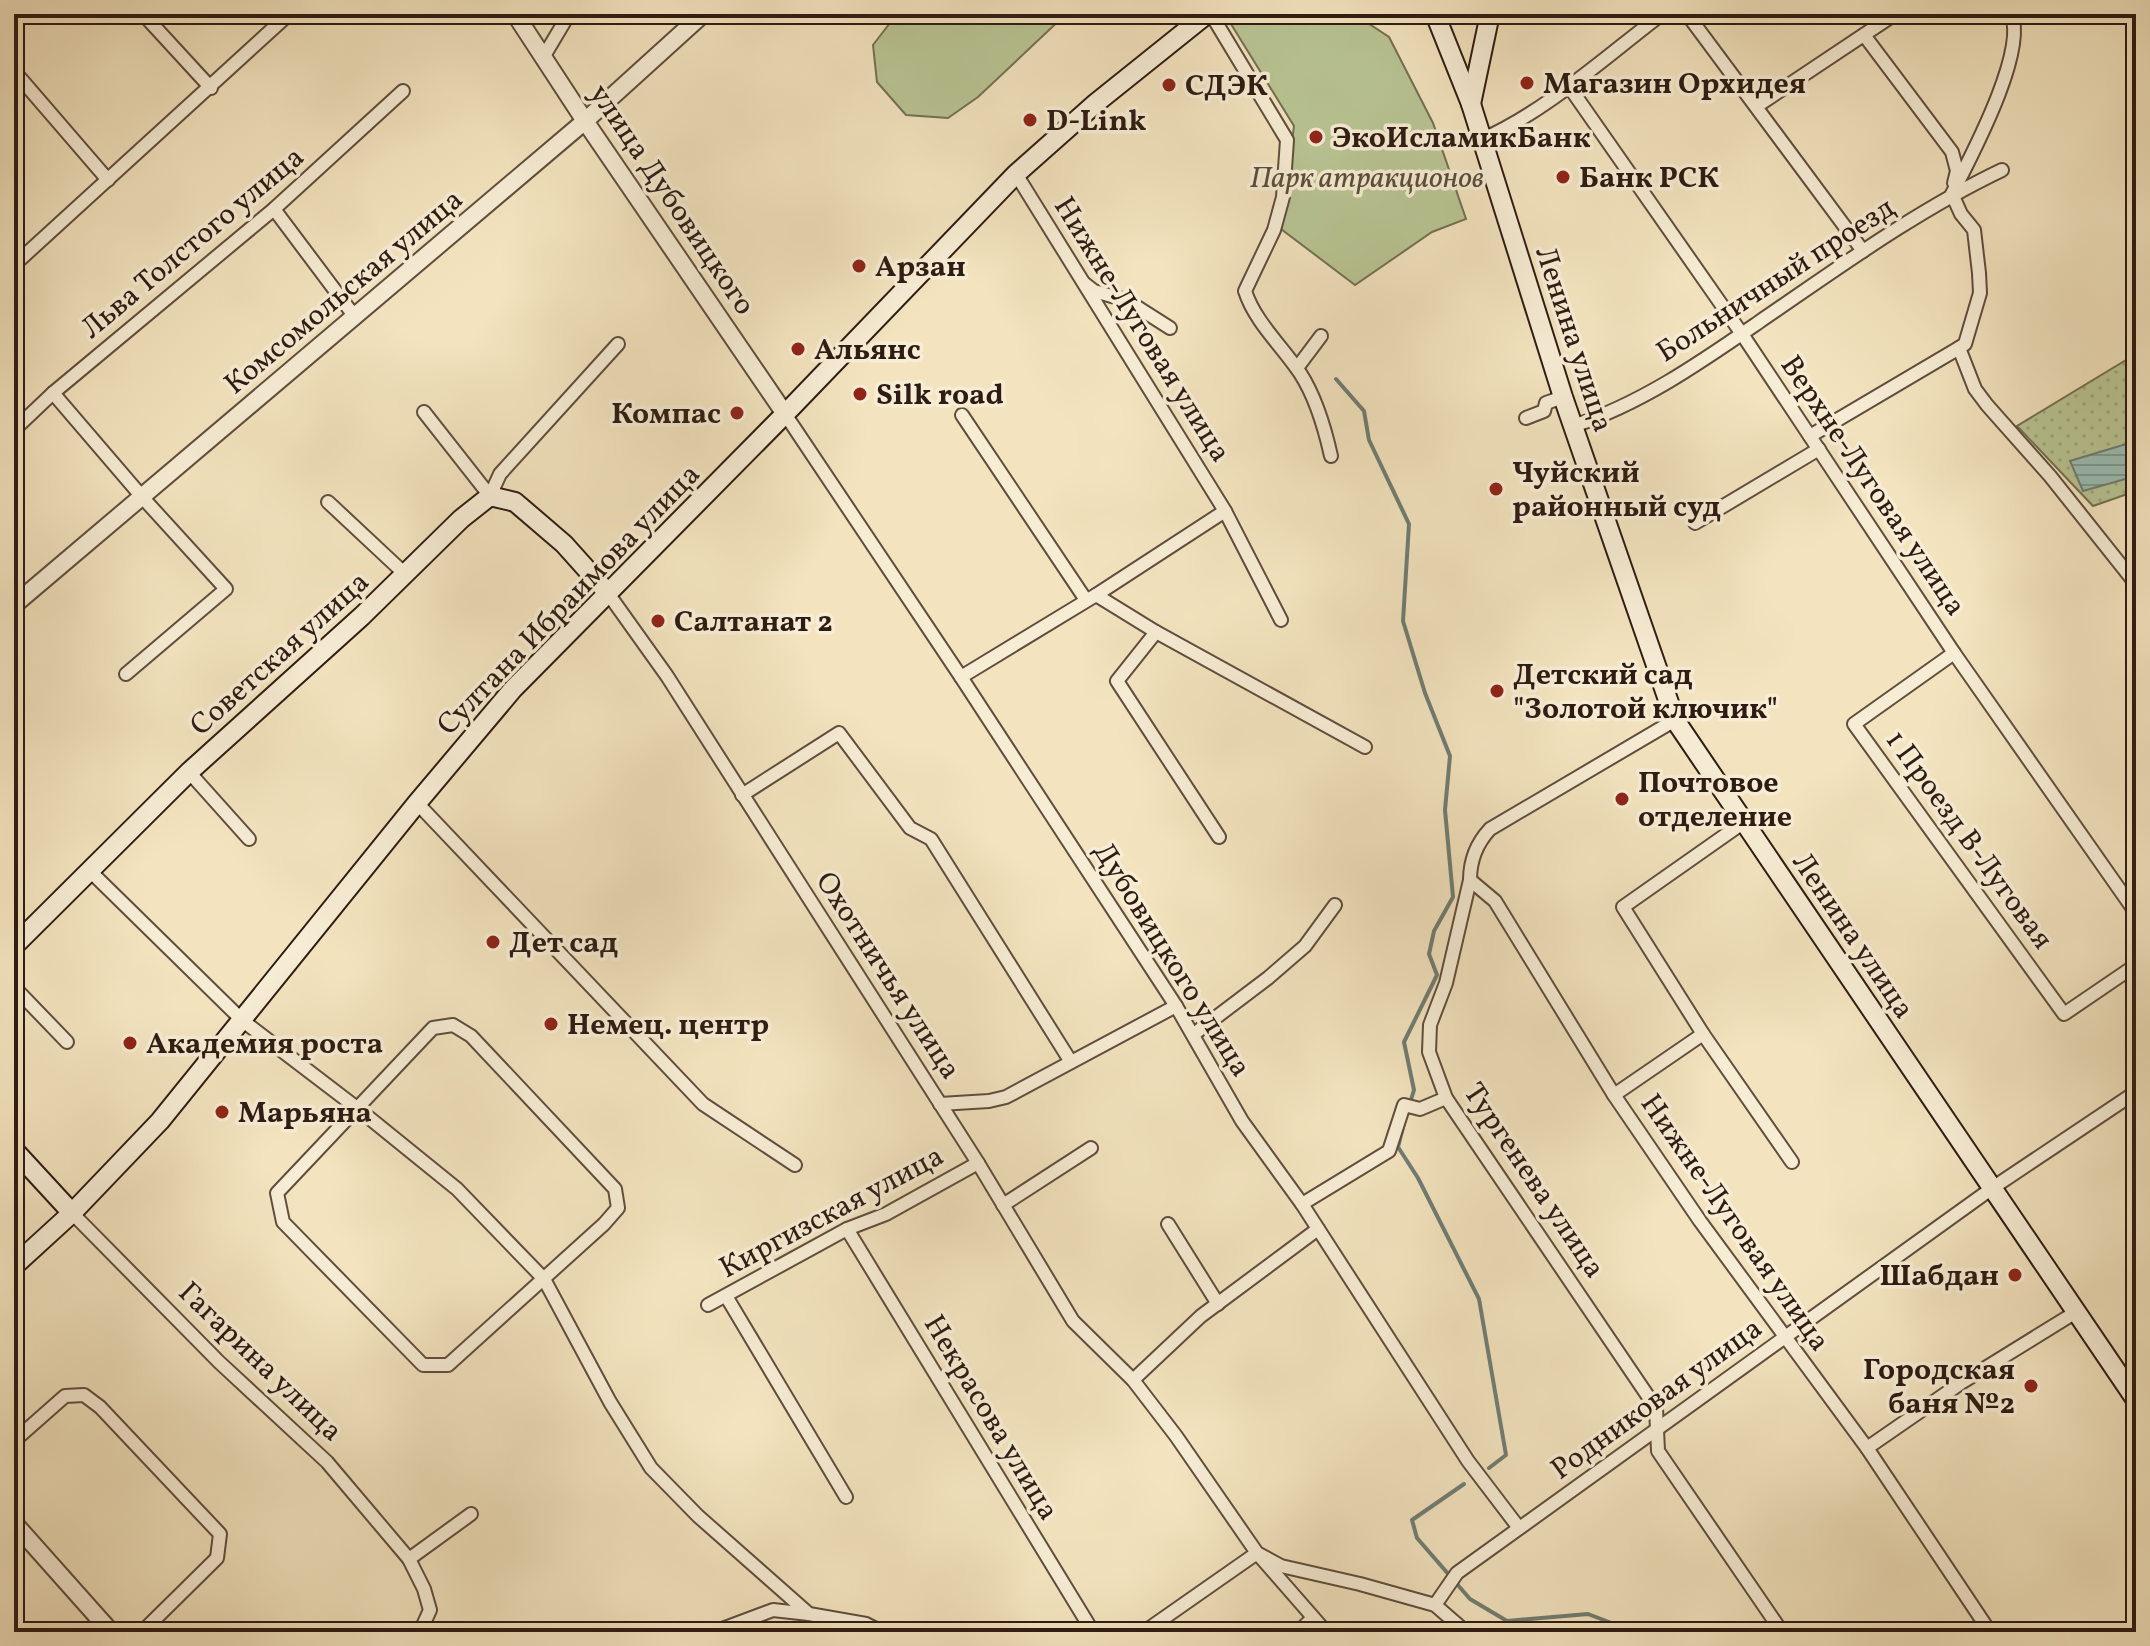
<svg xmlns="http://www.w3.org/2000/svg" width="2150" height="1646" viewBox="0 0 2150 1646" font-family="Vollkorn,serif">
<defs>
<pattern id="grass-dots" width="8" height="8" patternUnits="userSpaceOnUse" patternTransform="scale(2)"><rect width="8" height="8" fill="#b9c594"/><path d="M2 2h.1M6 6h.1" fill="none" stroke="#9fa97f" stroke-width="1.8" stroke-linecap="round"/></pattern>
<pattern id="water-rules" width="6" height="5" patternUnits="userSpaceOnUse" patternTransform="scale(2)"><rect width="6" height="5" fill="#9bbeb5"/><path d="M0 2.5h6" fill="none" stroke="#7f9a92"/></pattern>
</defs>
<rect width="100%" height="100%" fill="#f3e4bf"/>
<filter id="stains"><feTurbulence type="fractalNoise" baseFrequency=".0025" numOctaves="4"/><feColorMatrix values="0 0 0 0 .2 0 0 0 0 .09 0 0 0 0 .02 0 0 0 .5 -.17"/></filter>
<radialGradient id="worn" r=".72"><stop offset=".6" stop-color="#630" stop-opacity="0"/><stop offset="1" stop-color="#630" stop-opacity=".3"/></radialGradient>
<path fill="url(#grass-dots)" stroke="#747054" stroke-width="2" d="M 2136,354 L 2136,491 L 2093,506 L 2017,426 Z"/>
<g fill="#b9c594" stroke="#747054" stroke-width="2">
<path d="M 897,14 L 1066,14 L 978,97 L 948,118 L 906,115 L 877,82 L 873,45 Z"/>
<path d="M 1247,14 L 1354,14 L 1389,37 L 1433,123 L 1466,219 L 1432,232 L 1355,285 L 1281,229 L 1294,126 L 1231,24 Z"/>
</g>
<path fill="url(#water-rules)" stroke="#6f7d74" stroke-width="2" d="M 2136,441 L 2136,476 L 2083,491 L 2070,461 Z"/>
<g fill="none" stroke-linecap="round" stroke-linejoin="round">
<g stroke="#6f7d74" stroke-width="4">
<path d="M 1336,379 L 1364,411 L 1369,440 L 1409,524 L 1403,621 L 1425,693 L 1450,756 L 1445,810 L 1453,897 L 1434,931 L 1429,954 L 1437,975 L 1404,1042 L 1414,1090 L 1410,1103"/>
<path d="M 1404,1123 L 1398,1147 L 1418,1178 L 1479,1299 L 1506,1455 L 1489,1468"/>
<path d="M 1464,1484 L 1412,1520 L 1417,1538 L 1470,1599 L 1507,1621 L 1588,1614 L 1635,1632"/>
</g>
<g stroke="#5f4d3e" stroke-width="16">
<g id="minor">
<path d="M 143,14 L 211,88"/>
<path d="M 1211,14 L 1287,140 L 1283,197 L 1274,230 L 1245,291 C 1255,322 1282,346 1300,373 C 1315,396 1325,429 1331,456"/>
<path d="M 1687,14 L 1863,251"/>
<path d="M 1864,35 L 1952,152 L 1957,171 L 1954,183"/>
<path d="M 544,56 L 569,14"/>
<path d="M 14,71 L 108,180"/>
<path d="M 1568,85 L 1742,334 L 1954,653 L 2136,913"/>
<path d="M 1757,106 L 1895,14"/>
<path d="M 1483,139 C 1545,112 1608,55 1662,14"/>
<path d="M 1016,174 L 1225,511 L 1281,620"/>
<path d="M 1952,194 L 1961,214 L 1974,230 L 1979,273 L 1980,293 L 1965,344 L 1959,348 L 1975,389 L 1987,405 L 2050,476 L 2136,584"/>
<path d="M 1952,194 C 1970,158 2028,51 2011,14"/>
<path d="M 274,209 L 355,317"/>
<path d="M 14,265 L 289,14"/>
<path d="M 1085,284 L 1094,291 L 1126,300 L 1170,328"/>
<path d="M 1297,368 L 1321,336"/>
<path d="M 53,393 L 143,498 L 226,589 L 126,674"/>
<path d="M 424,412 L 490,496 L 500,474 L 618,344"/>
<path d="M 785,414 L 961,677 L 1176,1006 L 1242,1121 L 1302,1204 L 1468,1461 L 1519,1528"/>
<path d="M 962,415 L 1086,600"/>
<path d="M 1526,418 L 1544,411 L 1546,403 L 1563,397"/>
<path d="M 1573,426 C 1641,404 1701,362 1759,322 C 1838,268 1916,211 2002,170"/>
<path d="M 14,430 L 53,393 L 274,209 L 403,91"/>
<path d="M 1810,436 L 1959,348"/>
<path d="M 328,502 L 405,574"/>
<path d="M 1695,523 L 1819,449"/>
<path d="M 607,592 L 667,676 L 978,1163 L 1073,1321 L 1133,1380 L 1176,1436 L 1257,1553 L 1281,1566 L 1360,1584 L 1435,1605 L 1466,1632"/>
<path d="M 1096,595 L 1225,511"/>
<path d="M 1156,632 L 1117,681 L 1219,837"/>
<path d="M 1954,653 L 1854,724 L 2064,1014 L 2136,965"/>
<path d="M 961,677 L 1096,595 L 1156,632 L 1365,747"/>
<path d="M 1675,720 L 1490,829 C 1477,843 1470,860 1470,880 L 1446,983 L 1430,1025 L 1429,1052 L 1446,1098 L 1656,1408 L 1658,1451 L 1782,1632"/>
<path d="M 189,772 L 249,839"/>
<path d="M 742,795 L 839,733 L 910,828 L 931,839 L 1071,1062"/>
<path d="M 417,803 L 703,1104 L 795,1165"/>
<path d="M 1744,822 L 1623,907 L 1703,1034 L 1792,1162"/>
<path d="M 90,871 L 243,1021 L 357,1108 L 457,1189 L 544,1279 L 610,1402 L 651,1468 L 698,1516 L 809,1614 L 866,1624 L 882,1632"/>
<path d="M 1470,880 L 1495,901 L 1614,1095 L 1700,1221 L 1867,1448 L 1990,1632"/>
<path d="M 14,987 L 67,1042"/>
<path d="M 453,1025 L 471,1036 L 615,1189 L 618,1208 L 604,1224 L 448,1365 L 423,1365 L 283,1222 L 277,1193 L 433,1028 Z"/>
<path d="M 1194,1034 L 1268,978 L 1305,946 L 1335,905"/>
<path d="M 1614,1095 L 1703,1034"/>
<path d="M 940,1104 L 989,1101 L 1006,1097 L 1176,1006"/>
<path d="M 1302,1204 L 1389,1151 L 1404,1105 L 1420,1109 L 1446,1098"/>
<path d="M 1003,1205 L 1091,1148"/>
<path d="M 72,1213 L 219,1362 L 327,1462 L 409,1559 L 424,1589 L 430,1610 L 420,1632"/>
<path d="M 1168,1224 L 1218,1304"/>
<path d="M 847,1229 L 1093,1632"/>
<path d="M 726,1296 L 846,1497"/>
<path d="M 708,1305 L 847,1229 L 886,1214 L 978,1163"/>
<path d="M 1133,1380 L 1201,1316 L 1318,1229"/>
<path d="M 14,1441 L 65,1396 L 84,1395 L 100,1407 L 220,1534 L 217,1558 L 142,1632"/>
<path d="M 1867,1448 L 1961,1383 L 2076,1312"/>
<path d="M 409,1559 L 471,1514"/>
<path d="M 1435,1605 L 1457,1573 L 1991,1189 L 2136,1092"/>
<path d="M 714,1632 L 773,1610 L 809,1614"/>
<path d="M 1144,1632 L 1257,1553 L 1326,1632"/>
<path d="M 1298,1632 L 1313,1618"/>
</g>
</g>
<g stroke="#5f4d3e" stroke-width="20">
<g id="tertiary">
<path d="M 515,14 L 585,121 L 785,414"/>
<path d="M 14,605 L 585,121 L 703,14"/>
<path d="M 14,1523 L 111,1632"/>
</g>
</g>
<g stroke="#2e1b13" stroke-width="22">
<g id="secondary">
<path d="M 1435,14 L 1471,104 L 1563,397 L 1675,720 L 2136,1400"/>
<path d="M 1447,14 L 1462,14"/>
<path d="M 1471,104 L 1490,14"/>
<path d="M 14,946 L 189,772 L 362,616 L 461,519 L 490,496 L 515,502 L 564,544 L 607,592"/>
<path d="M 14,1150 L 72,1213"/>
<path d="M 14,1266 L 72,1213 L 160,1121 L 417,803 L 513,689 L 785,414 L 1016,174 L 1096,103 L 1207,14"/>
</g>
</g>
<use href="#minor" stroke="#f7edd5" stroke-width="12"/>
<use href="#tertiary" stroke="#f7edd5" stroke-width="16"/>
<use href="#secondary" stroke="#f7edd5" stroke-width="18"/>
</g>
<g fill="#8f2418" stroke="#f7edd5" stroke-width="3">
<circle cx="1527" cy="83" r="8"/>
<circle cx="1169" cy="85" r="8"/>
<circle cx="1030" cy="120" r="8"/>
<circle cx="1316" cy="137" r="8"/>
<circle cx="1563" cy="177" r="8"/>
<circle cx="859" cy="266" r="8"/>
<circle cx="798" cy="349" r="8"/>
<circle cx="860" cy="394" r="8"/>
<circle cx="737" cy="413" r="8"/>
<circle cx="1496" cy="489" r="8"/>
<circle cx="658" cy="621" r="8"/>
<circle cx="1497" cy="691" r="8"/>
<circle cx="1622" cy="799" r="8"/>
<circle cx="493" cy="942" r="8"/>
<circle cx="551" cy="1024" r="8"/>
<circle cx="130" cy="1043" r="8"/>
<circle cx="222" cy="1112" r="8"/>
<circle cx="2015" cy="1275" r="8"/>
<circle cx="2031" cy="1386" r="8"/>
</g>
<g text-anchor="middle" stroke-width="7" stroke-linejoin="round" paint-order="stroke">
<g font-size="30" font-weight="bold" fill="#2e1b13" stroke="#f7edd5" text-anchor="start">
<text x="1543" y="93">Магазин Орхидея</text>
<text x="1185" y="95">СДЭК</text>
<text x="1046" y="130">D-Link</text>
<text x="1332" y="147">ЭкоИсламикБанк</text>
<text x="1579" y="187">Банк РСК</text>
<text x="875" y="276">Арзан</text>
<text x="814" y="359">Альянс</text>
<text x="876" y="404">Silk road</text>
<text x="721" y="423" text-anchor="end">Компас</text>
<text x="1512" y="482">Чуйский<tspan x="1512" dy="34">районный суд</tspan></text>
<text x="674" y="631">Салтанат 2</text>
<text x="1513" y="684">Детский сад<tspan x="1513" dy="34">"Золотой ключик"</tspan></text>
<text x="1638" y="792">Почтовое<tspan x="1638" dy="34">отделение</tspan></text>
<text x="509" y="952">Дет сад</text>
<text x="567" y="1034">Немец. центр</text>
<text x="146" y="1053">Академия роста</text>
<text x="238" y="1122">Марьяна</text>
<text x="1999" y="1285" text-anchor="end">Шабдан</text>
<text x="2015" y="1379" text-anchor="end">Городская<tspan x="2015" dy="34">баня №2</tspan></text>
</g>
<g font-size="30" font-style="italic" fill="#584e3a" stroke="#f7edd5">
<text x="1367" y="187">Парк атракционов</text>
</g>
<g font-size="30" fill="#2e1b13" stroke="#f7edd5">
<text transform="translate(673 199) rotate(56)" y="10">улица Дубовицкого</text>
<text transform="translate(192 242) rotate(-40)" y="10">Льва Толстого улица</text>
<text transform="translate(1775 279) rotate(-33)" y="10">Больничный проезд</text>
<text transform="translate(343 291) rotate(-40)" y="10">Комсомольская улица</text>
<text transform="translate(1143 329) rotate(58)" y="10">Нижне-Луговая улица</text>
<text transform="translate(1575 339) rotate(72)" y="10">Ленина улица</text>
<text transform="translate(1874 485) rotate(56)" y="10">Верхне-Луговая улица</text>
<text transform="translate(568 599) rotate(-46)" y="10">Султана Ибраимова улица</text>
<text transform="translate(279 653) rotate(-42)" y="10">Советская улица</text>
<text transform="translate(1970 839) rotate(54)" y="10">1 Проезд В-Луговая</text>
<text transform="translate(1854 935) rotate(56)" y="10">Ленина улица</text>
<text transform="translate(1173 959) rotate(58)" y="10">Дубовицкого улица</text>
<text transform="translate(889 975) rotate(57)" y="10">Охотничья улица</text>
<text transform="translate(1535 1180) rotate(56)" y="10">Тургенева улица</text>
<text transform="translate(831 1211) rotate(-28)" y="10">Киргизская улица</text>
<text transform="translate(1736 1222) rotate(55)" y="10">Нижне-Луговая улица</text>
<text transform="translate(261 1361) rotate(44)" y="10">Гагарина улица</text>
<text transform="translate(1656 1398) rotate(-36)" y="10">Родниковая улица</text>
<text transform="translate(992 1417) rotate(59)" y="10">Некрасова улица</text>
</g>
</g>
<rect width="2150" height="1646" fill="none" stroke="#f3e4bf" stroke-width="48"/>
<rect x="16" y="16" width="2118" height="1614" fill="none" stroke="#2e1b13" stroke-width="4"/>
<rect x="24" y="24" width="2102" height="1598" fill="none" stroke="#2e1b13" stroke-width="2"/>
<rect width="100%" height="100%" filter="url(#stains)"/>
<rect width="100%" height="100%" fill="url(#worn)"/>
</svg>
